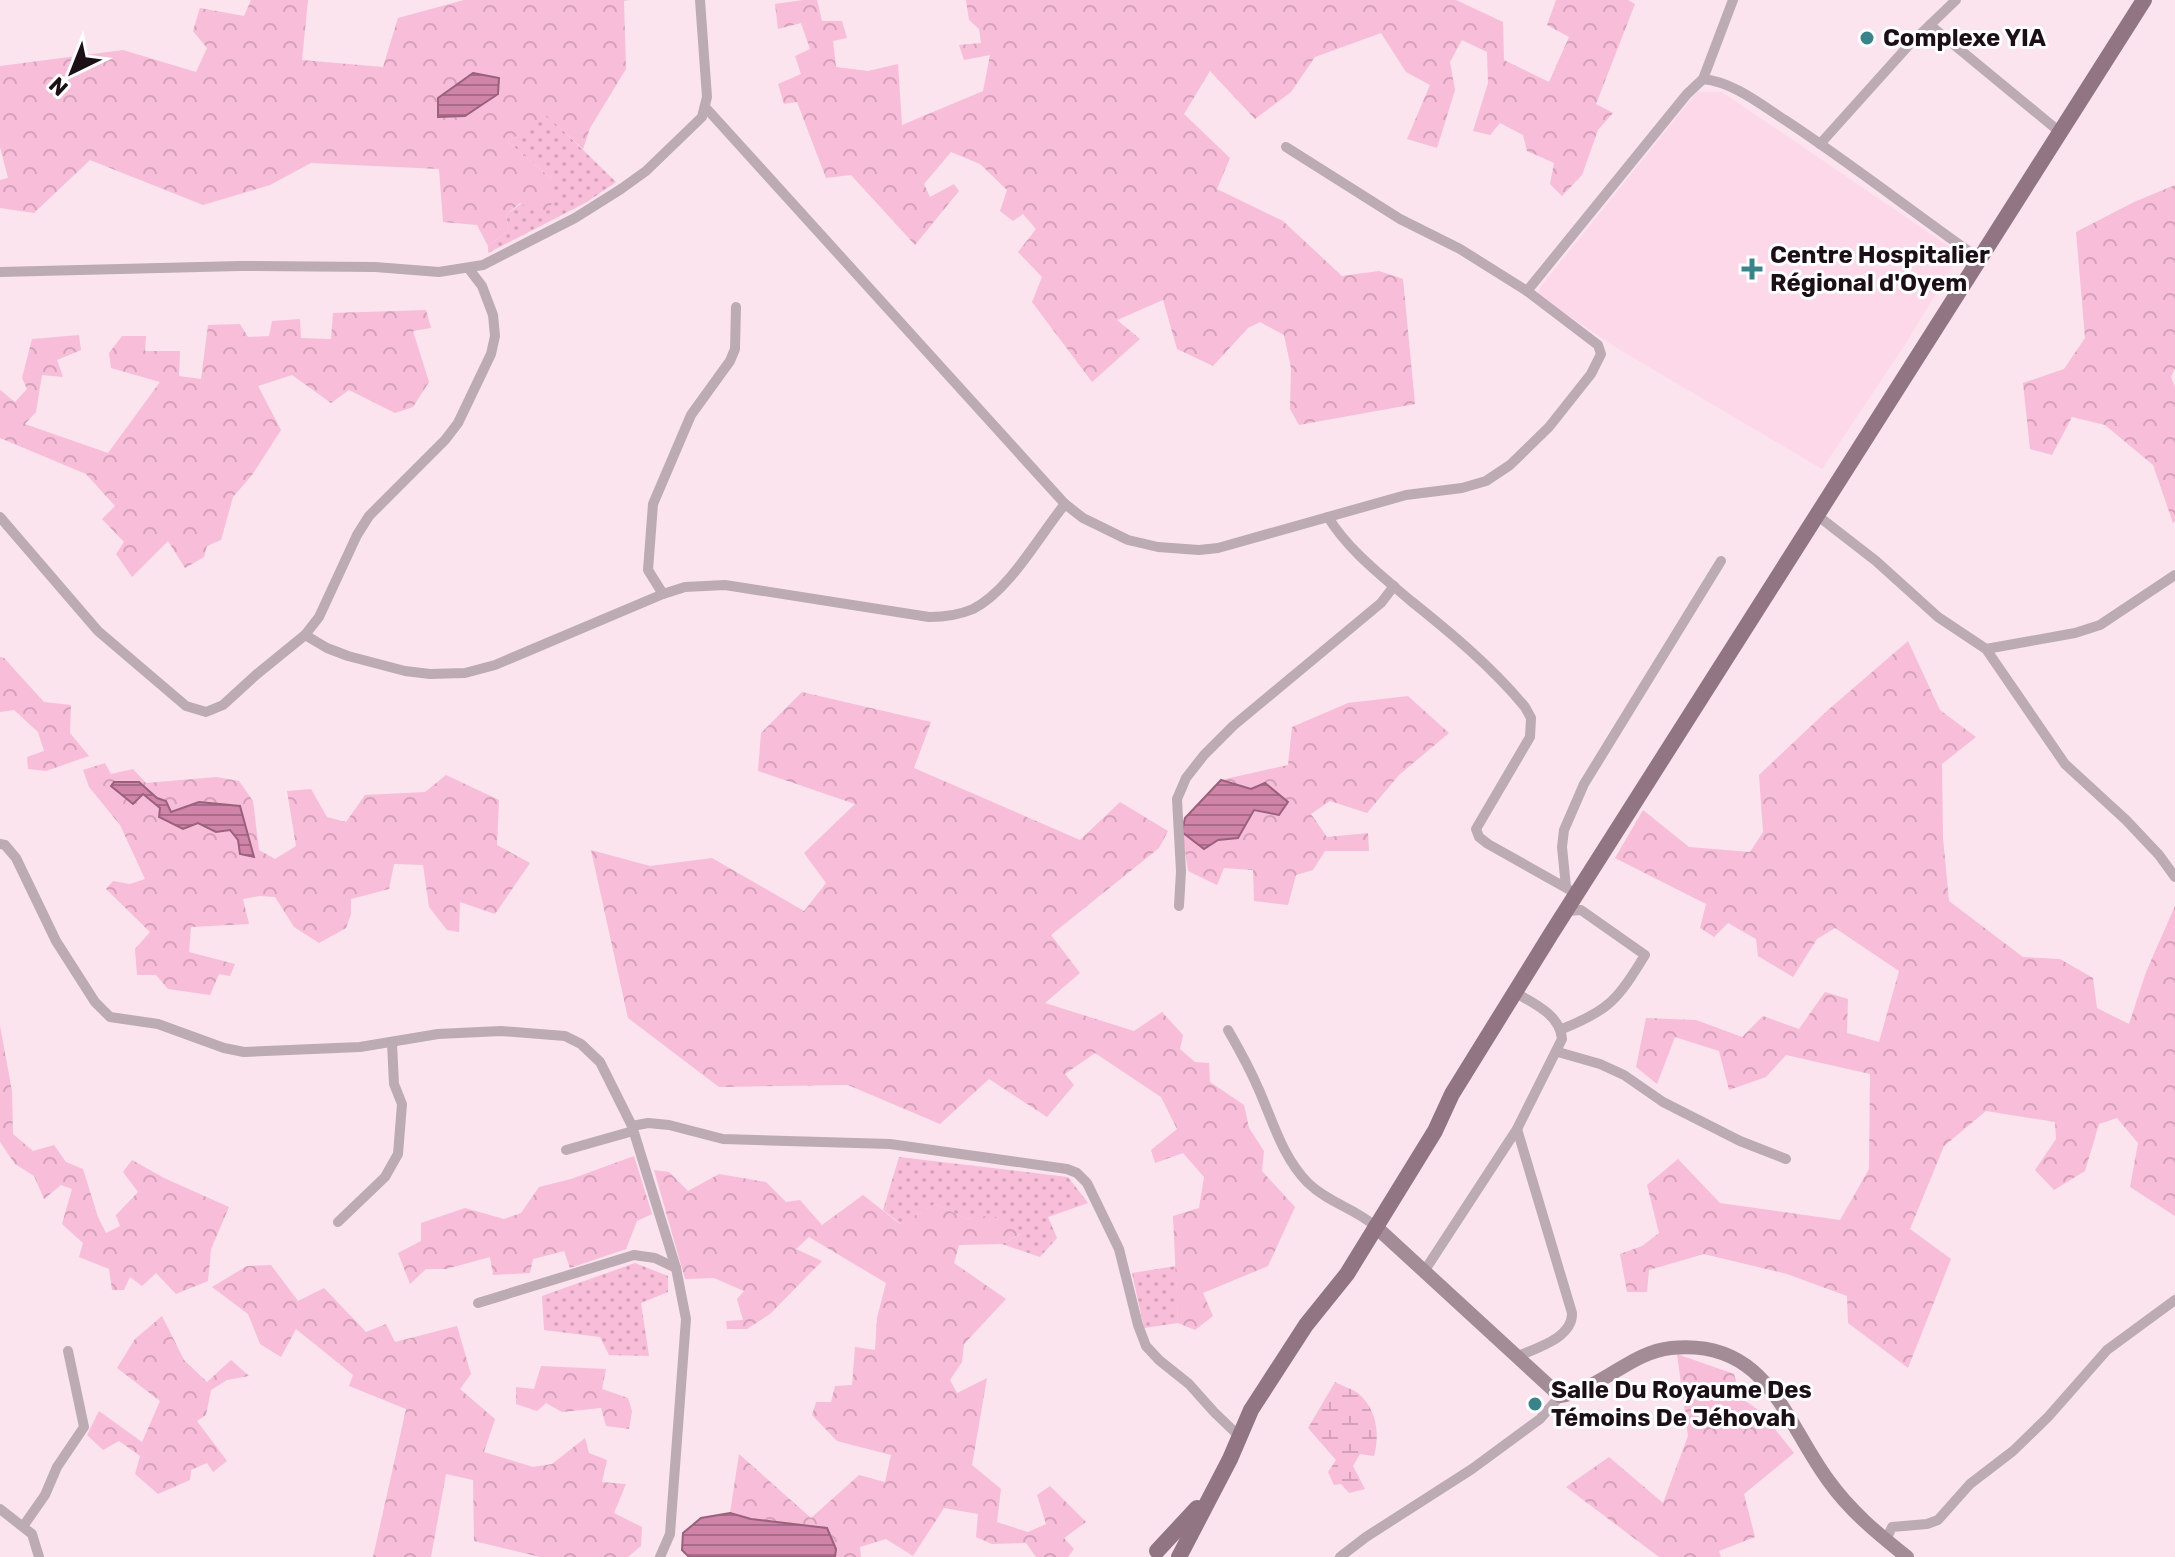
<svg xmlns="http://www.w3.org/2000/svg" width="2175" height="1557" viewBox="0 0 2175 1557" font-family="Rubik,sans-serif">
<defs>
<pattern id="grass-dots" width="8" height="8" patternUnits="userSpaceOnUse" patternTransform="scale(2)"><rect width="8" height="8" fill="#f8bdd8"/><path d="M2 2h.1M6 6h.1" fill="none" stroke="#d4a1b9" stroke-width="1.8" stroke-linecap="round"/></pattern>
<pattern id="forest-crowns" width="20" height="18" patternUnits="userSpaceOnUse" patternTransform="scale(2)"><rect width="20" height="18" fill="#f8bdd8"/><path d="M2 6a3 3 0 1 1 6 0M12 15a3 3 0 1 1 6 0" fill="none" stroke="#d4a1b9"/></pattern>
<pattern id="wetland-marsh" width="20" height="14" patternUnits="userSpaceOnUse" patternTransform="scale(2)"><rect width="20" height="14" fill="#f8bdd8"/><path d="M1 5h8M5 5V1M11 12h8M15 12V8" fill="none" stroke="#d4a1b9"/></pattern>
<pattern id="water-rules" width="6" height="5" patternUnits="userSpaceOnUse" patternTransform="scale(2)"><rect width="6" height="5" fill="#d084a8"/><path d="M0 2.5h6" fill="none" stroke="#a86b88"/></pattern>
</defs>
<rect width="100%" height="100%" fill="#fbe4ee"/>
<path fill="#fdd8e8" d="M 1697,92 L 1722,92 L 1960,254 L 1906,343 L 1822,469 L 1620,350 L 1537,295 L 1542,285 Z"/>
<g fill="url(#grass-dots)">
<path d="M 546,114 L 616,182 L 587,202 L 488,253 L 488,246 L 509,230 L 506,215 L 553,180 L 508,142 Z"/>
<path d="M 899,1157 L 1068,1177 L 1088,1203 L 1048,1217 L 1057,1238 L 1040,1257 L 1002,1244 L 1021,1234 L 992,1216 L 967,1219 L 935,1204 L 901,1224 L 883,1210 Z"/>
<path d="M 635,1263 L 668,1276 L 668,1292 L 641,1303 L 649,1356 L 609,1355 L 600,1337 L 544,1330 L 542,1296 Z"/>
<path d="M 1176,1266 L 1178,1323 L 1144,1328 L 1132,1273 Z"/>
</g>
<g fill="url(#forest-crowns)">
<path d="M 251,0 L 308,0 L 302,60 L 383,67 L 398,18 L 464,0 L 629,0 L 624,1 L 626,69 L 590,128 L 583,149 L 546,115 L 508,142 L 553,180 L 551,208 L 537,213 L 520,203 L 506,215 L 509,230 L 488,246 L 477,225 L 443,222 L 439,169 L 311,163 L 270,185 L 203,205 L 90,160 L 34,213 L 0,208 L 0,180 L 8,178 L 0,147 L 0,66 L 123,50 L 196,72 L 207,48 L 193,31 L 200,8 L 244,16 Z"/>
<path d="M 803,0 L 817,0 L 822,21 L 842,21 L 847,38 L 833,41 L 836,67 L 868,71 L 898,64 L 902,125 L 983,91 L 990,55 L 964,60 L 959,45 L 981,43 L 979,29 L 969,20 L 966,0 L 1456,0 L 1503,22 L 1504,60 L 1549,82 L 1569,37 L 1547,25 L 1556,0 L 1628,0 L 1635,4 L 1596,104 L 1613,113 L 1598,130 L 1582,175 L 1562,196 L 1550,184 L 1554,163 L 1527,151 L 1523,135 L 1500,123 L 1490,135 L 1473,131 L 1488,83 L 1487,52 L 1462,40 L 1450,62 L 1455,90 L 1437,148 L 1407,139 L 1430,85 L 1406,72 L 1381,33 L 1315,57 L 1291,92 L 1255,119 L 1210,71 L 1184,114 L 1230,158 L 1217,189 L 1283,221 L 1342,276 L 1379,271 L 1403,279 L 1415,404 L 1299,425 L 1290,409 L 1291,368 L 1284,335 L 1260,322 L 1248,328 L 1213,366 L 1177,349 L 1163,300 L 1117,320 L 1140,339 L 1092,382 L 1032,302 L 1042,277 L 1018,252 L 1036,229 L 1023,214 L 1013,221 L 1000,211 L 1007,190 L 980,164 L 951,152 L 924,184 L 930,197 L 954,184 L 959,191 L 915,245 L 851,175 L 826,178 L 797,102 L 784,104 L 778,84 L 801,74 L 795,56 L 810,49 L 801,23 L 778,29 L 775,4 Z"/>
<path d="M 2175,185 L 2175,368 L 2171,377 L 2175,387 L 2175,521 L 2173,523 L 2153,465 L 2105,425 L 2072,417 L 2052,455 L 2030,449 L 2023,383 L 2064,369 L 2085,338 L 2076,232 L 2134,202 Z"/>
<path d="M 426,310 L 431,328 L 413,331 L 429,382 L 413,407 L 395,413 L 349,390 L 331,403 L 292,375 L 258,386 L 281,430 L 252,475 L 233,497 L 221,540 L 207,546 L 204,557 L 185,568 L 168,541 L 132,577 L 116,554 L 124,542 L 102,519 L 115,506 L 86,474 L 0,438 L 0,390 L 15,402 L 27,389 L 22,378 L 32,339 L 79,335 L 81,350 L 57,360 L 63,377 L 42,375 L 36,412 L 25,424 L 108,453 L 160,382 L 111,368 L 109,353 L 122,336 L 146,336 L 145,351 L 180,351 L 179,376 L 201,379 L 208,325 L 240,324 L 248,337 L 269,336 L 272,321 L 300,319 L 301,338 L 331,339 L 333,313 Z"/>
<path d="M 1908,641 L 1940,710 L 1976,737 L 1942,764 L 1943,838 L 1949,901 L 2023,957 L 2060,959 L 2093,978 L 2097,1008 L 2129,1024 L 2146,972 L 2175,906 L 2175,1216 L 2130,1187 L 2138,1143 L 2117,1118 L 2099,1124 L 2085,1171 L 2054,1190 L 2035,1170 L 2056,1139 L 2055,1122 L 1986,1111 L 1944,1146 L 1910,1229 L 1951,1259 L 1908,1368 L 1848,1323 L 1847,1296 L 1787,1274 L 1704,1254 L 1649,1270 L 1647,1292 L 1627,1292 L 1620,1254 L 1642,1246 L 1659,1233 L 1647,1185 L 1678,1159 L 1720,1203 L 1840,1220 L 1869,1169 L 1870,1074 L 1786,1055 L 1766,1077 L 1729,1090 L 1719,1051 L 1675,1037 L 1657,1084 L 1636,1067 L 1646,1018 L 1696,1020 L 1742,1037 L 1763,1016 L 1799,1029 L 1825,992 L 1848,999 L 1847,1033 L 1879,1042 L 1899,971 L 1835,928 L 1817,939 L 1793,977 L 1758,956 L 1756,939 L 1728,923 L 1714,937 L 1700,928 L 1706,904 L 1615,858 L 1643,810 L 1689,847 L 1750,852 L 1763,832 L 1759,775 L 1828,710 Z"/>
<path d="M 0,657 L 4,658 L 44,702 L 71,705 L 70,733 L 89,756 L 46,771 L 28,769 L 27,757 L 44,751 L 38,732 L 14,710 L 0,712 Z"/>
<path d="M 802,692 L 931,722 L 914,768 L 1080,840 L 1120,802 L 1168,831 L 1159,848 L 1051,935 L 1080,973 L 1045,1003 L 1134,1031 L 1162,1012 L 1183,1035 L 1180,1049 L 1195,1062 L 1209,1063 L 1210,1082 L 1244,1105 L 1249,1128 L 1264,1151 L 1262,1171 L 1295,1207 L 1268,1266 L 1203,1293 L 1213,1316 L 1195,1330 L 1178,1323 L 1173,1216 L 1199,1208 L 1204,1177 L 1183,1153 L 1155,1163 L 1151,1150 L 1177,1129 L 1161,1097 L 1095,1053 L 1065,1074 L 1074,1085 L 1047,1117 L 989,1079 L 940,1124 L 848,1085 L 719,1087 L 628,1018 L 591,850 L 650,866 L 712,858 L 804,911 L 826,883 L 804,853 L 855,804 L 758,771 L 761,733 Z"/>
<path d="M 1408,696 L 1449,733 L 1399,775 L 1367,813 L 1330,801 L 1311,814 L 1327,837 L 1368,833 L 1369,851 L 1325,851 L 1313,870 L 1296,875 L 1288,905 L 1254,901 L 1253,870 L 1224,868 L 1217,885 L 1188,871 L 1182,832 L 1204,849 L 1218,840 L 1238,838 L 1254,810 L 1251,789 L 1221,780 L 1288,765 L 1292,727 L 1348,703 Z"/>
<path d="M 105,763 L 111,774 L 133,769 L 146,783 L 216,777 L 239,781 L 253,801 L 259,850 L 275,859 L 296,846 L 287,791 L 311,789 L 327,817 L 346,822 L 365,795 L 425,792 L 446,775 L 499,800 L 497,845 L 530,863 L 495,914 L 460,902 L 459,932 L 447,930 L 429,907 L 423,865 L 394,864 L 389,889 L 351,899 L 351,914 L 346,928 L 319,943 L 294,927 L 275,897 L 259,896 L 243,899 L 249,924 L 191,927 L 189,952 L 235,964 L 230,976 L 219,974 L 210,995 L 168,989 L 156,975 L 137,975 L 135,949 L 150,932 L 106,889 L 113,881 L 130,884 L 145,879 L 120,825 L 89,787 L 83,770 Z"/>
<path d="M 0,1026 L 12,1091 L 13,1134 L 33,1151 L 54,1145 L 66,1162 L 83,1169 L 98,1217 L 106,1233 L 120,1226 L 116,1215 L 138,1192 L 123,1172 L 132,1160 L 164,1178 L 229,1207 L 211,1249 L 208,1281 L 176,1294 L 156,1273 L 142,1286 L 130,1277 L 124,1290 L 112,1290 L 109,1269 L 79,1257 L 83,1243 L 62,1224 L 72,1189 L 61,1185 L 44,1199 L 34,1176 L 15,1164 L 0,1142 Z"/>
<path d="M 634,1156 L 652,1214 L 637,1221 L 626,1249 L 570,1268 L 564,1251 L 533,1259 L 530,1273 L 493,1275 L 490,1257 L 446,1269 L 426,1269 L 410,1284 L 398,1253 L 421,1241 L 421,1223 L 465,1208 L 504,1219 L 521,1213 L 539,1187 L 571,1179 Z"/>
<path d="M 654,1170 L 669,1172 L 688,1191 L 719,1174 L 766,1182 L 786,1202 L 800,1200 L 822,1225 L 863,1195 L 900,1224 L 935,1204 L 967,1219 L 992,1215 L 1022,1233 L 1002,1244 L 959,1245 L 954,1263 L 1006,1299 L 964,1344 L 962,1362 L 950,1380 L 957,1393 L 987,1378 L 972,1465 L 1001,1489 L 997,1522 L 1028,1532 L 1046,1524 L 1037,1495 L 1050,1486 L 1086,1522 L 1064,1538 L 1074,1549 L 1068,1557 L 1036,1557 L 1026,1543 L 992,1544 L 976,1537 L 978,1514 L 944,1508 L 913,1556 L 886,1539 L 860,1547 L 861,1557 L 835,1557 L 835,1551 L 730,1513 L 739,1454 L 811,1518 L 859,1475 L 885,1482 L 891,1455 L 837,1441 L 812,1415 L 816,1402 L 831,1402 L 835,1386 L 852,1385 L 855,1347 L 875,1350 L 877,1318 L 886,1283 L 809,1237 L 796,1249 L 822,1261 L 770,1314 L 747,1329 L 727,1329 L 726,1321 L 743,1320 L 737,1299 L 744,1291 L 714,1278 L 685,1279 Z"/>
<path d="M 271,1265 L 298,1301 L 324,1288 L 366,1332 L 386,1324 L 395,1342 L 457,1326 L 471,1374 L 460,1389 L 495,1419 L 484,1452 L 533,1467 L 552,1464 L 585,1438 L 589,1453 L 607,1460 L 602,1482 L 626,1484 L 614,1513 L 642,1527 L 641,1546 L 628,1557 L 540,1557 L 474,1541 L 473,1480 L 446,1474 L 431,1557 L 373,1557 L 406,1409 L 349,1386 L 353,1375 L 296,1329 L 281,1357 L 260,1344 L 248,1314 L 212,1287 L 247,1266 Z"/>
<path d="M 162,1316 L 184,1360 L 207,1382 L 231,1360 L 249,1376 L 227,1380 L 211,1390 L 206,1415 L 197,1421 L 227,1461 L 213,1472 L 207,1463 L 191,1470 L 190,1480 L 158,1494 L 135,1474 L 140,1456 L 119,1441 L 103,1450 L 87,1435 L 99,1411 L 142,1442 L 160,1401 L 117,1368 L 135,1339 Z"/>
<path d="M 1677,1354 L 1734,1374 L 1740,1397 L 1761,1412 L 1794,1453 L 1744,1494 L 1755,1537 L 1719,1551 L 1721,1557 L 1659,1557 L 1566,1487 L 1609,1457 L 1663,1503 L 1688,1436 Z"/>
<path d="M 541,1366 L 606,1369 L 602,1389 L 628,1398 L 632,1411 L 629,1429 L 606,1426 L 601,1408 L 562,1412 L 546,1403 L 537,1411 L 516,1404 L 516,1387 L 534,1389 Z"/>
</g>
<path fill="url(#wetland-marsh)" d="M 1335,1382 C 1342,1386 1353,1389 1359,1394 C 1377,1410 1380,1435 1374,1456 L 1360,1454 L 1353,1466 L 1365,1489 L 1349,1493 L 1341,1484 L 1334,1485 L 1328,1472 L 1336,1460 L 1308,1428 Z"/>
<g fill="url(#water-rules)" stroke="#9a617c" stroke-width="2">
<path d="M 473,73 L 499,78 L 498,94 L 465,116 L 438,117 L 438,98 Z"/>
<path d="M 1221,780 L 1251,789 L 1265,783 L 1288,802 L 1279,815 L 1254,810 L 1238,838 L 1218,840 L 1204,849 L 1182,832 L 1185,818 Z"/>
<path d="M 114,782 L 139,782 L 157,798 L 166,801 L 171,812 L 199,802 L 240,806 L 254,857 L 240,854 L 238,840 L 230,830 L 216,832 L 198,823 L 183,829 L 159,817 L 160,808 L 143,794 L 133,804 L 111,786 Z"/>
<path d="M 730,1513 L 751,1519 L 827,1528 L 836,1549 L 835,1557 L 689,1557 L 682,1550 L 683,1533 L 701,1518 Z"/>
</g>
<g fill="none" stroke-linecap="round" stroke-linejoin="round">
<g stroke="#bcabb2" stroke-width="10">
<path d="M 1930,25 L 2061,133"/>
<path d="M 1703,79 C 1733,82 1760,104 1785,120 C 1852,164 1915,214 1981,260"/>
<path d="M 706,108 L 1065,504 L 1083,518 L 1128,540 L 1158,547 L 1199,550 L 1218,548 L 1406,495 L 1462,488 L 1486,481 L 1510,465 L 1549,427 L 1591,374 L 1601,354 L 1598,345 L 1527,291 L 1460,249 L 1400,219 L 1286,147"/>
<path d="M 1820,144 L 1909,45 L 1956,0"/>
<path d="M 0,272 L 240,266 L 375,267 L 439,272 L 483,265 L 575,218 L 621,189 L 646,171 L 702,117 L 707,97 L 700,0"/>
<path d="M 1527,291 L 1687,94 L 1703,79 L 1733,0"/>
<path d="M 1818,516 L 1876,561 L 1938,617 L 1986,649 L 2065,764 L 2126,820 L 2159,855 L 2175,877"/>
<path d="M 0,517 L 98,631 L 186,706 L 206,712 L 223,705 L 257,674 L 305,635 L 319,617 L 357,535 L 369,516 L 445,440 L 458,423 L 491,354 L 495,336 L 493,315 L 482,286 L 469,269"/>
<path d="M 1328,517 C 1348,550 1382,576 1411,601 C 1451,633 1492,667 1525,707 L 1531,718 L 1530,737 L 1476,829 L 1479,837 L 1488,844 L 1577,894"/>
<path d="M 663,594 L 648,570 L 653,504 L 691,415 L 730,361 L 735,349 L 736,307"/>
<path d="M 305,635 L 327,648 L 348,656 L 405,671 L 430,674 L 465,673 L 495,665 L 663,594 L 685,587 L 725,585 L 929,617 C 944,617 959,615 973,609 C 1009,591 1039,536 1065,504"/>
<path d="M 1986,649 L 2075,633 L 2100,625 L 2175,575"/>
<path d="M 0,844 L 5,845 L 16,858 L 56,941 L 95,1002 L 110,1017 L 158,1024 L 224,1048 L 244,1052 L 360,1047 L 438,1034 L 501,1031 L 565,1036 L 581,1044 L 600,1062 L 632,1126 L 676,1268 L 686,1319 L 670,1534 L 660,1557"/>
<path d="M 1566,887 L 1562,847 L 1564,830 L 1584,784 L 1721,561"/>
<path d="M 1179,906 L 1181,871 L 1177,799 L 1186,778 L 1204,755 L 1233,726 L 1381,603 L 1394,586"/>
<path d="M 1562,1029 C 1610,1010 1618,999 1645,955 L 1581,910 L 1566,911"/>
<path d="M 1228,1030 C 1239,1049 1250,1069 1259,1090 C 1273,1122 1283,1158 1308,1183 C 1329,1203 1354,1208 1375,1226"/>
<path d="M 1558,1052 L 1600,1064 L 1624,1075 L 1663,1102 L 1740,1141 L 1786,1159"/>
<path d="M 632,1126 L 648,1123 L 669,1125 L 723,1139 L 890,1144 L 1067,1169 L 1077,1173 L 1087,1183 L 1119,1249 L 1138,1325 L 1146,1346 L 1159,1360 L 1189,1384 L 1214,1412 L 1240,1437"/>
<path d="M 566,1150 L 633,1131"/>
<path d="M 338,1222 L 385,1177 L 398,1154 L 402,1104 L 394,1084 L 392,1043"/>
<path d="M 1425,1270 L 1517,1129 L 1562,1039 C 1560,1015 1535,1004 1516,993"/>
<path d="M 478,1303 L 634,1255 L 655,1258 L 676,1268"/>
<path d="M 1516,1357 C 1536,1348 1573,1338 1572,1313 L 1517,1129"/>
<path d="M 0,1509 L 32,1534 L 39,1557"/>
<path d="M 24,1525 L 45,1495 L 57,1467 L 84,1427 L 68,1351"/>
<path d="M 1886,1540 L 1892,1527 L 1927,1524 L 1938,1520 L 1970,1484 L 2013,1451 L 2048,1417 L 2107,1350 L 2175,1300"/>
<path d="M 1340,1557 L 1366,1537 L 1472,1469 L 1540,1419 L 1560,1396"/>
</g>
<path stroke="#a48c96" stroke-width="14" d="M 1375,1226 L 1560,1396 C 1600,1390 1631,1352 1671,1348 C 1767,1338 1784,1420 1828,1480 C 1850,1511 1878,1534 1907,1557"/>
<g stroke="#927582" stroke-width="16">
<path d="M 1157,1551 L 1197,1508"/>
<path d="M 1179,1557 L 1230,1459 L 1251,1410 L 1306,1325 L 1347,1274 L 1435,1131 L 1452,1094 L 1551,934 L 2144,0"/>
</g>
</g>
<g fill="#3b838a" stroke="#fff" stroke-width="3">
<circle cx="1867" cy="38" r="8"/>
<path d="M1748 257h8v8h8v8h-8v8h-8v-8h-8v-8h8z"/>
<circle cx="1535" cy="1404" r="8"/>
</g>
<g text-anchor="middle" stroke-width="6" stroke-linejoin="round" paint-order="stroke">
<g font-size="24" font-weight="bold" fill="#1c1016" stroke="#fff" text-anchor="start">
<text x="1883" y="46">Complexe YIA</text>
<text x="1770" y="263">Centre Hospitalier<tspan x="1770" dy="28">Régional d'Oyem</tspan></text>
<text x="1551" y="1398">Salle Du Royaume Des<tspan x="1551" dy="28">Témoins De Jéhovah</tspan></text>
</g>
</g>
<g transform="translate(72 72) rotate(223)" stroke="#ffffff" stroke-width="6" paint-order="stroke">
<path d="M0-6L14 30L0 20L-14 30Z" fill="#1c1016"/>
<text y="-12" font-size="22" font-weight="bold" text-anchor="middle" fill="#1c1016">N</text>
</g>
</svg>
